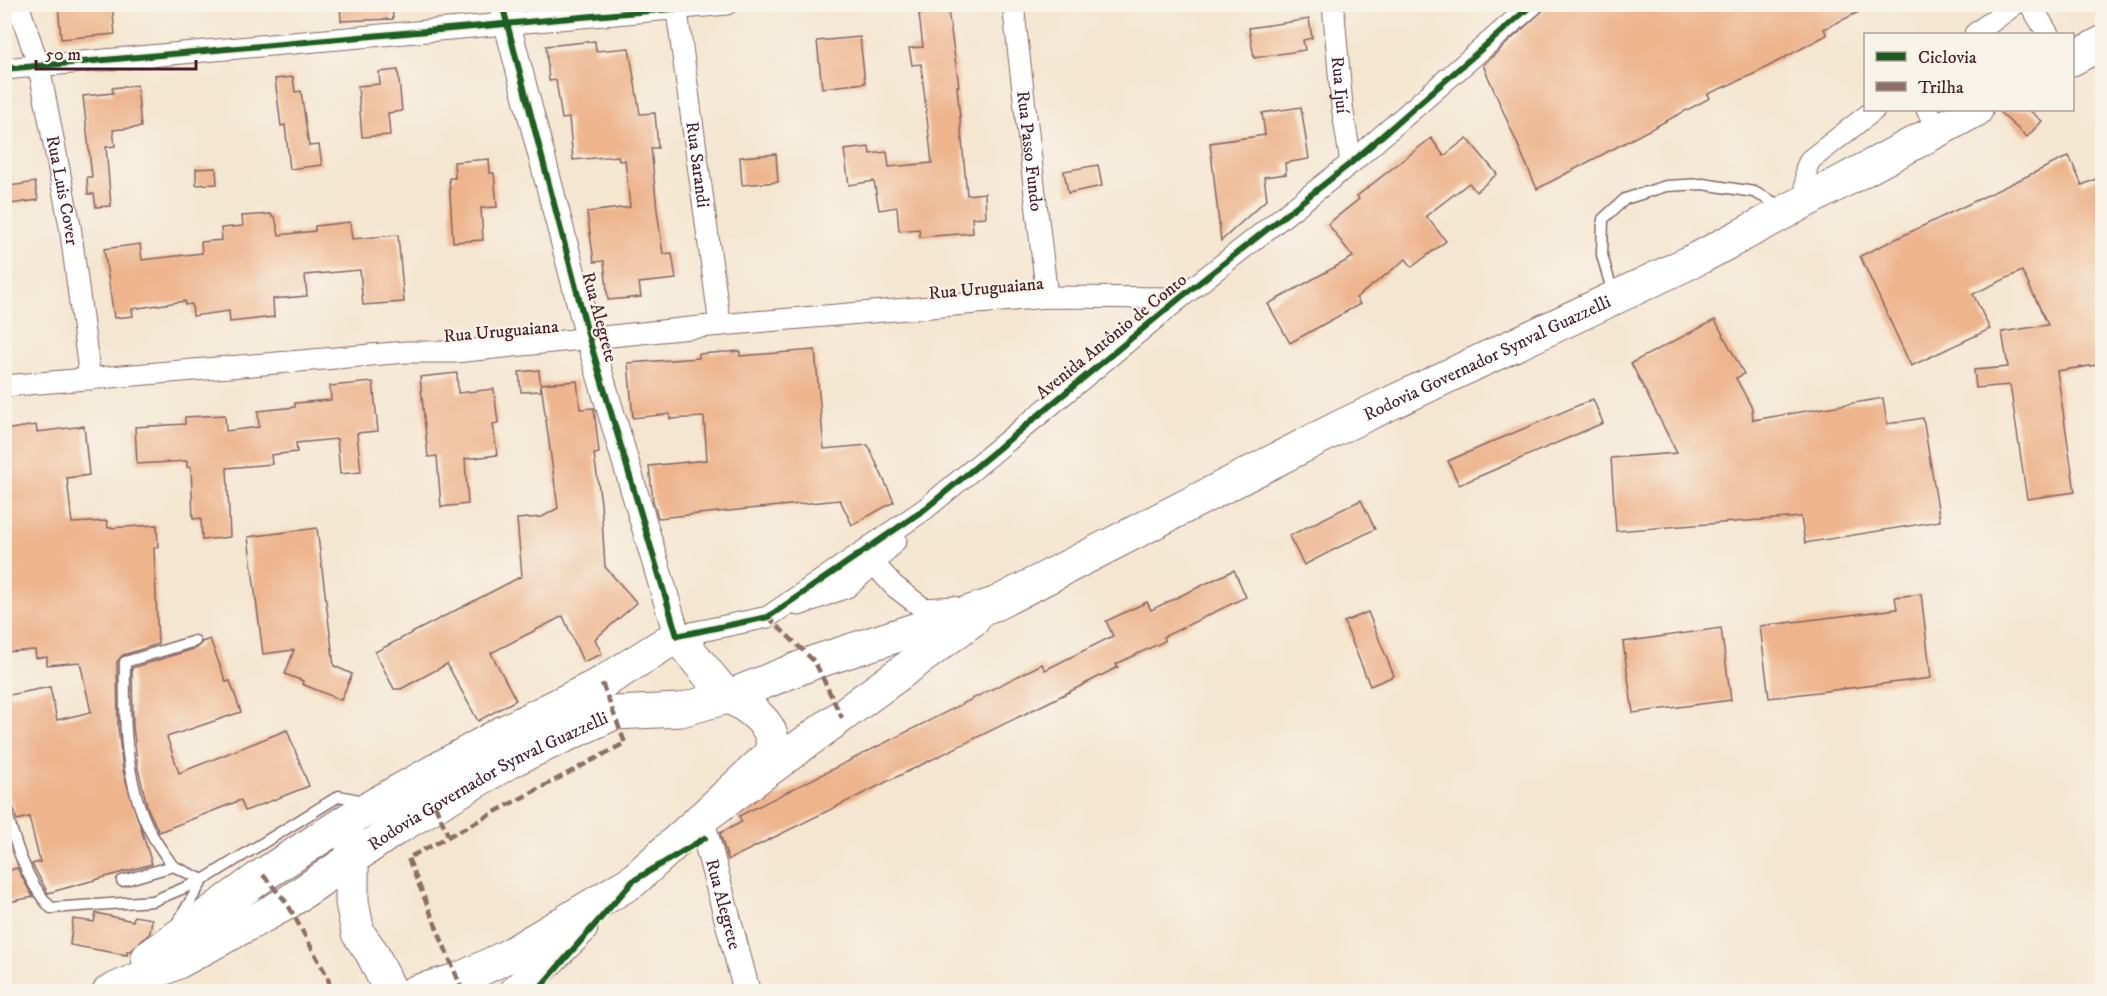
<svg xmlns="http://www.w3.org/2000/svg" width="2107" height="996" viewBox="0 0 2107 996" font-family="'IM FELL DW Pica',serif">
<rect width="100%" height="100%" fill="#f7f3e8"/>
<filter id="ink" filterUnits="userSpaceOnUse"><feTurbulence type="fractalNoise" baseFrequency=".0167" numOctaves="2"/><feDisplacementMap in="SourceGraphic" scale="12" xChannelSelector="R" yChannelSelector="G"/><feConvolveMatrix kernelMatrix="1 2 1 2 8 2 1 2 1" color-interpolation-filters="sRGB"/></filter>
<filter id="wash" filterUnits="userSpaceOnUse"><feTurbulence type="fractalNoise" baseFrequency=".008" numOctaves="4" result="noise"/><feDisplacementMap in="SourceGraphic" scale="24" xChannelSelector="R" yChannelSelector="G"/><feGaussianBlur stdDeviation="1.35" result="paint"/><feColorMatrix in="noise" values="0 0 0 0 0 0 0 0 0 0 0 0 0 0 0 0 0 1.4 0 .05"/><feComposite in="paint" operator="in"/></filter>
<g filter="url(#wash)">
<rect width="100%" height="100%" fill="#f4e6d0"/>
<g id="blocks">
<g fill="#eeb48c">
<path d="M 58,4 L 112,4 L 115,34 L 61,39 Z"/>
<path d="M 340,4 L 392,4 L 393,19 L 341,21 Z"/>
<path d="M 1550,4 L 1875,4 L 1824,29 L 1827,35 L 1756,73 L 1708,94 L 1710,98 L 1537,189 L 1483,65 Z"/>
<path d="M 948,10 L 959,86 L 957,86 L 967,195 L 985,193 L 986,217 L 972,218 L 973,233 L 920,237 L 919,229 L 899,231 L 897,207 L 879,210 L 874,181 L 849,185 L 844,150 L 869,147 L 870,154 L 887,152 L 889,167 L 932,163 L 921,64 L 912,65 L 909,48 L 923,47 L 919,14 Z"/>
<path d="M 1309,19 L 1312,38 L 1303,40 L 1305,50 L 1254,58 L 1249,28 Z"/>
<path d="M 860,37 L 865,83 L 822,88 L 817,41 Z"/>
<path d="M 595,41 L 596,51 L 629,48 L 640,114 L 655,113 L 658,148 L 651,148 L 657,210 L 663,254 L 672,253 L 676,279 L 639,283 L 641,297 L 608,300 L 604,261 L 594,262 L 587,212 L 630,207 L 625,160 L 619,161 L 618,156 L 573,160 L 569,118 L 562,119 L 556,80 L 549,81 L 546,46 Z"/>
<path d="M 398,70 L 402,111 L 388,113 L 390,135 L 362,137 L 358,86 L 380,84 L 379,72 Z"/>
<path d="M 293,77 L 295,92 L 301,91 L 309,146 L 319,145 L 322,165 L 290,169 L 285,125 L 281,126 L 275,79 Z"/>
<path d="M 137,85 L 141,127 L 113,130 L 115,146 L 106,147 L 111,206 L 96,207 L 94,194 L 88,194 L 87,177 L 92,177 L 83,96 L 113,93 L 112,88 Z"/>
<path d="M 1301,107 L 1309,159 L 1285,163 L 1286,174 L 1264,177 L 1267,199 L 1221,241 L 1210,143 L 1265,135 L 1262,113 Z"/>
<path d="M 1997,110 L 2029,110 L 2042,121 L 2027,137 Z"/>
<path d="M 1431,138 L 1444,156 L 1467,138 L 1497,174 L 1476,192 L 1469,183 L 1426,216 L 1446,241 L 1412,267 L 1406,259 L 1356,298 L 1360,304 L 1290,343 L 1268,304 L 1353,257 L 1328,224 L 1359,199 L 1357,196 Z"/>
<path d="M 776,154 L 778,182 L 742,185 L 740,157 Z"/>
<path d="M 2069,156 L 2082,185 L 2103,176 L 2103,364 L 2057,371 L 2075,492 L 2027,499 L 2010,385 L 1976,388 L 1974,370 L 2008,367 L 2002,332 L 2048,325 L 2022,271 L 1973,294 L 1990,329 L 1911,366 L 1860,256 Z"/>
<path d="M 489,159 L 490,173 L 494,173 L 497,207 L 481,208 L 483,240 L 453,242 L 449,178 L 455,178 L 454,162 Z"/>
<path d="M 1098,165 L 1102,186 L 1068,193 L 1064,171 Z"/>
<path d="M 216,168 L 217,184 L 196,185 L 196,169 Z"/>
<path d="M 35,182 L 38,200 L 4,205 L 4,187 Z"/>
<path d="M 271,214 L 272,217 L 275,217 L 279,235 L 315,231 L 315,226 L 350,222 L 352,239 L 398,235 L 404,302 L 363,305 L 360,270 L 305,275 L 307,296 L 273,299 L 274,317 L 230,322 L 229,311 L 193,316 L 192,304 L 185,305 L 185,301 L 132,309 L 133,316 L 114,318 L 104,249 L 140,244 L 142,260 L 202,253 L 201,242 L 222,240 L 221,228 L 243,226 L 242,216 Z"/>
<path d="M 1715,320 L 1744,374 L 1736,378 L 1752,408 L 1753,420 L 1883,398 L 1887,424 L 1923,418 L 1940,521 L 1805,543 L 1801,517 L 1616,531 L 1611,458 L 1677,453 L 1631,363 Z"/>
<path d="M 815,350 L 824,449 L 868,445 L 894,502 L 852,525 L 840,500 L 658,518 L 653,501 L 649,466 L 707,460 L 704,417 L 670,419 L 670,414 L 633,418 L 628,363 L 699,358 L 699,354 L 740,351 L 740,356 Z"/>
<path d="M 539,370 L 541,391 L 521,392 L 519,372 Z"/>
<path d="M 457,373 L 458,393 L 494,389 L 498,423 L 493,424 L 497,455 L 465,459 L 468,504 L 441,507 L 437,456 L 428,457 L 420,377 Z"/>
<path d="M 577,381 L 580,409 L 594,408 L 599,453 L 594,454 L 601,503 L 605,567 L 637,603 L 595,639 L 602,654 L 583,662 L 563,616 L 491,653 L 516,700 L 478,721 L 447,664 L 401,689 L 394,689 L 375,652 L 522,576 L 517,519 L 542,517 L 558,508 L 541,384 Z"/>
<path d="M 373,382 L 378,431 L 357,433 L 361,472 L 340,474 L 337,439 L 296,443 L 297,452 L 271,455 L 272,464 L 227,468 L 230,537 L 202,540 L 201,518 L 193,519 L 191,467 L 187,467 L 187,461 L 137,464 L 135,427 L 185,424 L 185,417 L 225,415 L 226,431 L 259,427 L 258,411 L 295,407 L 295,403 L 331,400 L 330,386 Z"/>
<path d="M 1593,399 L 1603,423 L 1459,485 L 1448,461 Z"/>
<path d="M 36,425 L 37,432 L 84,426 L 89,475 L 67,478 L 72,523 L 107,521 L 108,528 L 157,525 L 158,547 L 154,548 L 158,644 L 123,655 L 117,662 L 118,727 L 123,771 L 152,864 L 48,893 L 32,864 L 40,862 L 29,817 L 17,820 L 4,777 L 4,769 L 9,768 L 4,748 L 4,696 L 50,687 L 57,720 L 91,712 L 80,662 L 47,665 L 47,657 L 36,658 L 35,650 L 4,652 L 4,430 Z"/>
<path d="M 1361,500 L 1375,529 L 1304,565 L 1289,536 Z"/>
<path d="M 317,528 L 334,666 L 352,674 L 341,700 L 302,684 L 303,681 L 285,674 L 294,650 L 263,654 L 248,537 Z"/>
<path d="M 1234,570 L 1246,597 L 1163,637 L 1165,641 L 1116,664 L 1118,667 L 1061,696 L 728,860 L 720,833 L 742,822 L 739,816 L 1042,664 L 1045,670 L 1113,636 L 1106,621 L 1147,602 L 1151,610 Z"/>
<path d="M 1921,594 L 1931,678 L 1769,698 L 1760,626 L 1897,609 L 1895,597 Z"/>
<path d="M 1368,612 L 1394,676 L 1370,686 L 1344,622 Z"/>
<path d="M 1721,628 L 1731,700 L 1633,713 L 1623,642 Z"/>
<path d="M 210,639 L 226,682 L 230,681 L 241,712 L 167,737 L 179,773 L 287,730 L 309,786 L 245,811 L 241,800 L 159,832 L 148,809 L 138,769 L 133,726 L 132,668 L 197,648 L 202,642 Z"/>
<path d="M 17,868 L 33,897 L 4,903 L 4,872 Z"/>
<path d="M 96,913 L 133,921 L 134,916 L 152,919 L 150,933 L 131,951 L 127,951 L 127,955 L 70,945 L 73,919 L 94,922 Z"/>
</g>
</g>
</g>
<g filter="url(#ink)">
<use href="#blocks" fill-opacity="0" stroke="#866565" stroke-width="1.5"/>
<g fill="none" stroke-linecap="round" stroke-linejoin="round">
<g stroke="#866565" stroke-width="13">
<g id="service">
<path d="M 1613,294 L 1602,255 L 1603,219 L 1625,199 L 1666,186 L 1703,184 L 1754,192 L 1781,206"/>
<path d="M 4,803 C 14,839 25,881 51,908 L 153,901 L 203,880 L 173,866 L 122,881"/>
<path d="M 173,866 C 165,855 156,843 150,831 C 124,780 124,718 125,662 L 195,641"/>
<path d="M 177,923 L 203,880 L 339,796 L 364,801"/>
</g>
</g>
<g stroke="#866565" stroke-width="23">
<g id="minor">
<path id="s1" d="M 18,4 L 39,67 L 70,226 L 90,379"/>
<path id="s2" d="M 676,4 L 720,325"/>
<path id="s3" d="M 1013,4 L 1047,297"/>
<path id="s4" d="M 1333,4 L 1342,106 L 1351,163"/>
<path d="M 2030,4 L 2048,34"/>
<path d="M 1975,34 L 2015,4"/>
<path d="M 4,69 L 727,4"/>
<path d="M 1927,110 L 1939,129"/>
<path d="M 1806,198 L 1806,169 L 1810,160 L 1874,110"/>
<path d="M 4,386 L 406,352 L 455,352 L 720,325 L 1047,297 L 1180,298"/>
<path d="M 896,540 L 874,564 L 894,586 L 924,609 L 954,607"/>
<path d="M 799,605 L 847,587 L 874,564"/>
<path d="M 677,636 L 768,617 L 925,509 L 1180,298 L 1351,163 L 1533,4"/>
</g>
</g>
<g stroke="#866565" stroke-width="28">
<g id="tertiary">
<path d="M 502,4 L 589,338 L 677,636"/>
<path id="s5" d="M 701,819 L 747,992"/>
</g>
</g>
<g stroke="#866565" stroke-width="35">
<g id="primary">
<path d="M 2072,59 L 2102,43"/>
<path d="M 352,841 L 352,902 L 358,933 L 372,953 L 391,992"/>
<path d="M 148,958 L 263,875 L 351,818 L 500,734 L 602,683 L 677,636 L 727,697 C 742,701 771,722 772,740 C 773,745 771,750 770,755 L 701,819"/>
<path id="s6" d="M 109,992 L 178,962 L 287,903 L 395,829 L 512,760 L 614,713 L 681,710 L 727,697 L 815,662 L 995,604 L 1342,426 L 1699,258 L 1976,110"/>
<path d="M 415,992 L 460,979 L 506,957 L 633,881 L 701,819 L 974,619"/>
<path d="M 516,992 L 581,928"/>
</g>
</g>
<use href="#service" stroke="#fff" stroke-width="10"/>
<use href="#minor" stroke="#fff" stroke-width="21"/>
<use href="#tertiary" stroke="#fff" stroke-width="26"/>
<use href="#primary" stroke="#fff" stroke-width="33"/>
<g stroke="#8d6e63" stroke-width="4.5" stroke-dasharray="9 4.5" stroke-linecap="butt">
<path d="M 768,617 L 815,662 L 842,718"/>
<path d="M 435,805 L 448,835"/>
<path d="M 263,875 L 287,903 L 328,978 L 331,992"/>
<path d="M 463,992 L 408,858 L 625,743 L 602,683"/>
</g>
<g stroke="#f7f3e8" stroke-width="10">
<g id="cycleway">
<path d="M 502,4 L 589,338 L 677,636 L 768,617 L 925,509 L 1180,298 L 1351,163 L 1533,4"/>
<path d="M 4,69 L 727,4"/>
<path d="M 536,992 L 633,881 L 705,838"/>
</g>
</g>
<use href="#cycleway" stroke="#1b5e20" stroke-width="6"/>
</g>
</g>
<g text-anchor="middle" stroke-width="4.5" stroke-linejoin="round" paint-order="stroke">
<g font-size="18" fill="#4a1f2b" stroke="#f7f3e8">
<text dy="6" stroke="none"><textPath href="#s4" startOffset="81">Rua Ijuí</textPath></text>
<text dy="6" stroke="none"><textPath href="#s3" startOffset="148">Rua Passo Fundo</textPath></text>
<text dy="6" stroke="none"><textPath href="#s2" startOffset="162">Rua Sarandi</textPath></text>
<text dy="6" stroke="none"><textPath href="#s1" startOffset="192">Rua Luis Cover</textPath></text>
<text transform="translate(986 288) rotate(-5)" y="6">Rua Uruguaiana</text>
<text transform="translate(600 317) rotate(75)" y="6">Rua Alegrete</text>
<text transform="translate(501 331) rotate(-5)" y="6">Rua Uruguaiana</text>
<text transform="translate(1111 336) rotate(-39)" y="6">Avenida Antônio de Conto</text>
<text dy="6" stroke="none"><textPath href="#s6" startOffset="1527">Rodovia Governador Synval Guazzelli</textPath></text>
<text dy="6" stroke="none"><textPath href="#s6" startOffset="435">Rodovia Governador Synval Guazzelli</textPath></text>
<text dy="6" stroke="none"><textPath href="#s5" startOffset="88">Rua Alegrete</textPath></text>
</g>
</g>
<rect width="2107" height="996" fill="none" stroke="#f7f3e8" stroke-width="24"/>
<rect x="1864" y="33" width="210" height="78" fill="#f7f3e8" stroke="#b29e9c" stroke-width="1.5"/>
<rect x="1876" y="52" width="30" height="9" fill="#1b5e20" stroke="#b29e9c" stroke-width="1.5"/>
<text x="1918" y="63" font-size="18" fill="#4a1f2b">Ciclovia</text>
<rect x="1876" y="82" width="30" height="9" fill="#8d6e63" stroke="#b29e9c" stroke-width="1.5"/>
<text x="1918" y="93" font-size="18" fill="#4a1f2b">Trilha</text>
<path d="M36 60v9h160v-9" fill="none" stroke="#4a1f2b" stroke-width="3"/>
<text x="45" y="60" font-size="18" fill="#4a1f2b" stroke="#f7f3e8" stroke-width="4.5" paint-order="stroke">50 m</text>
</svg>
